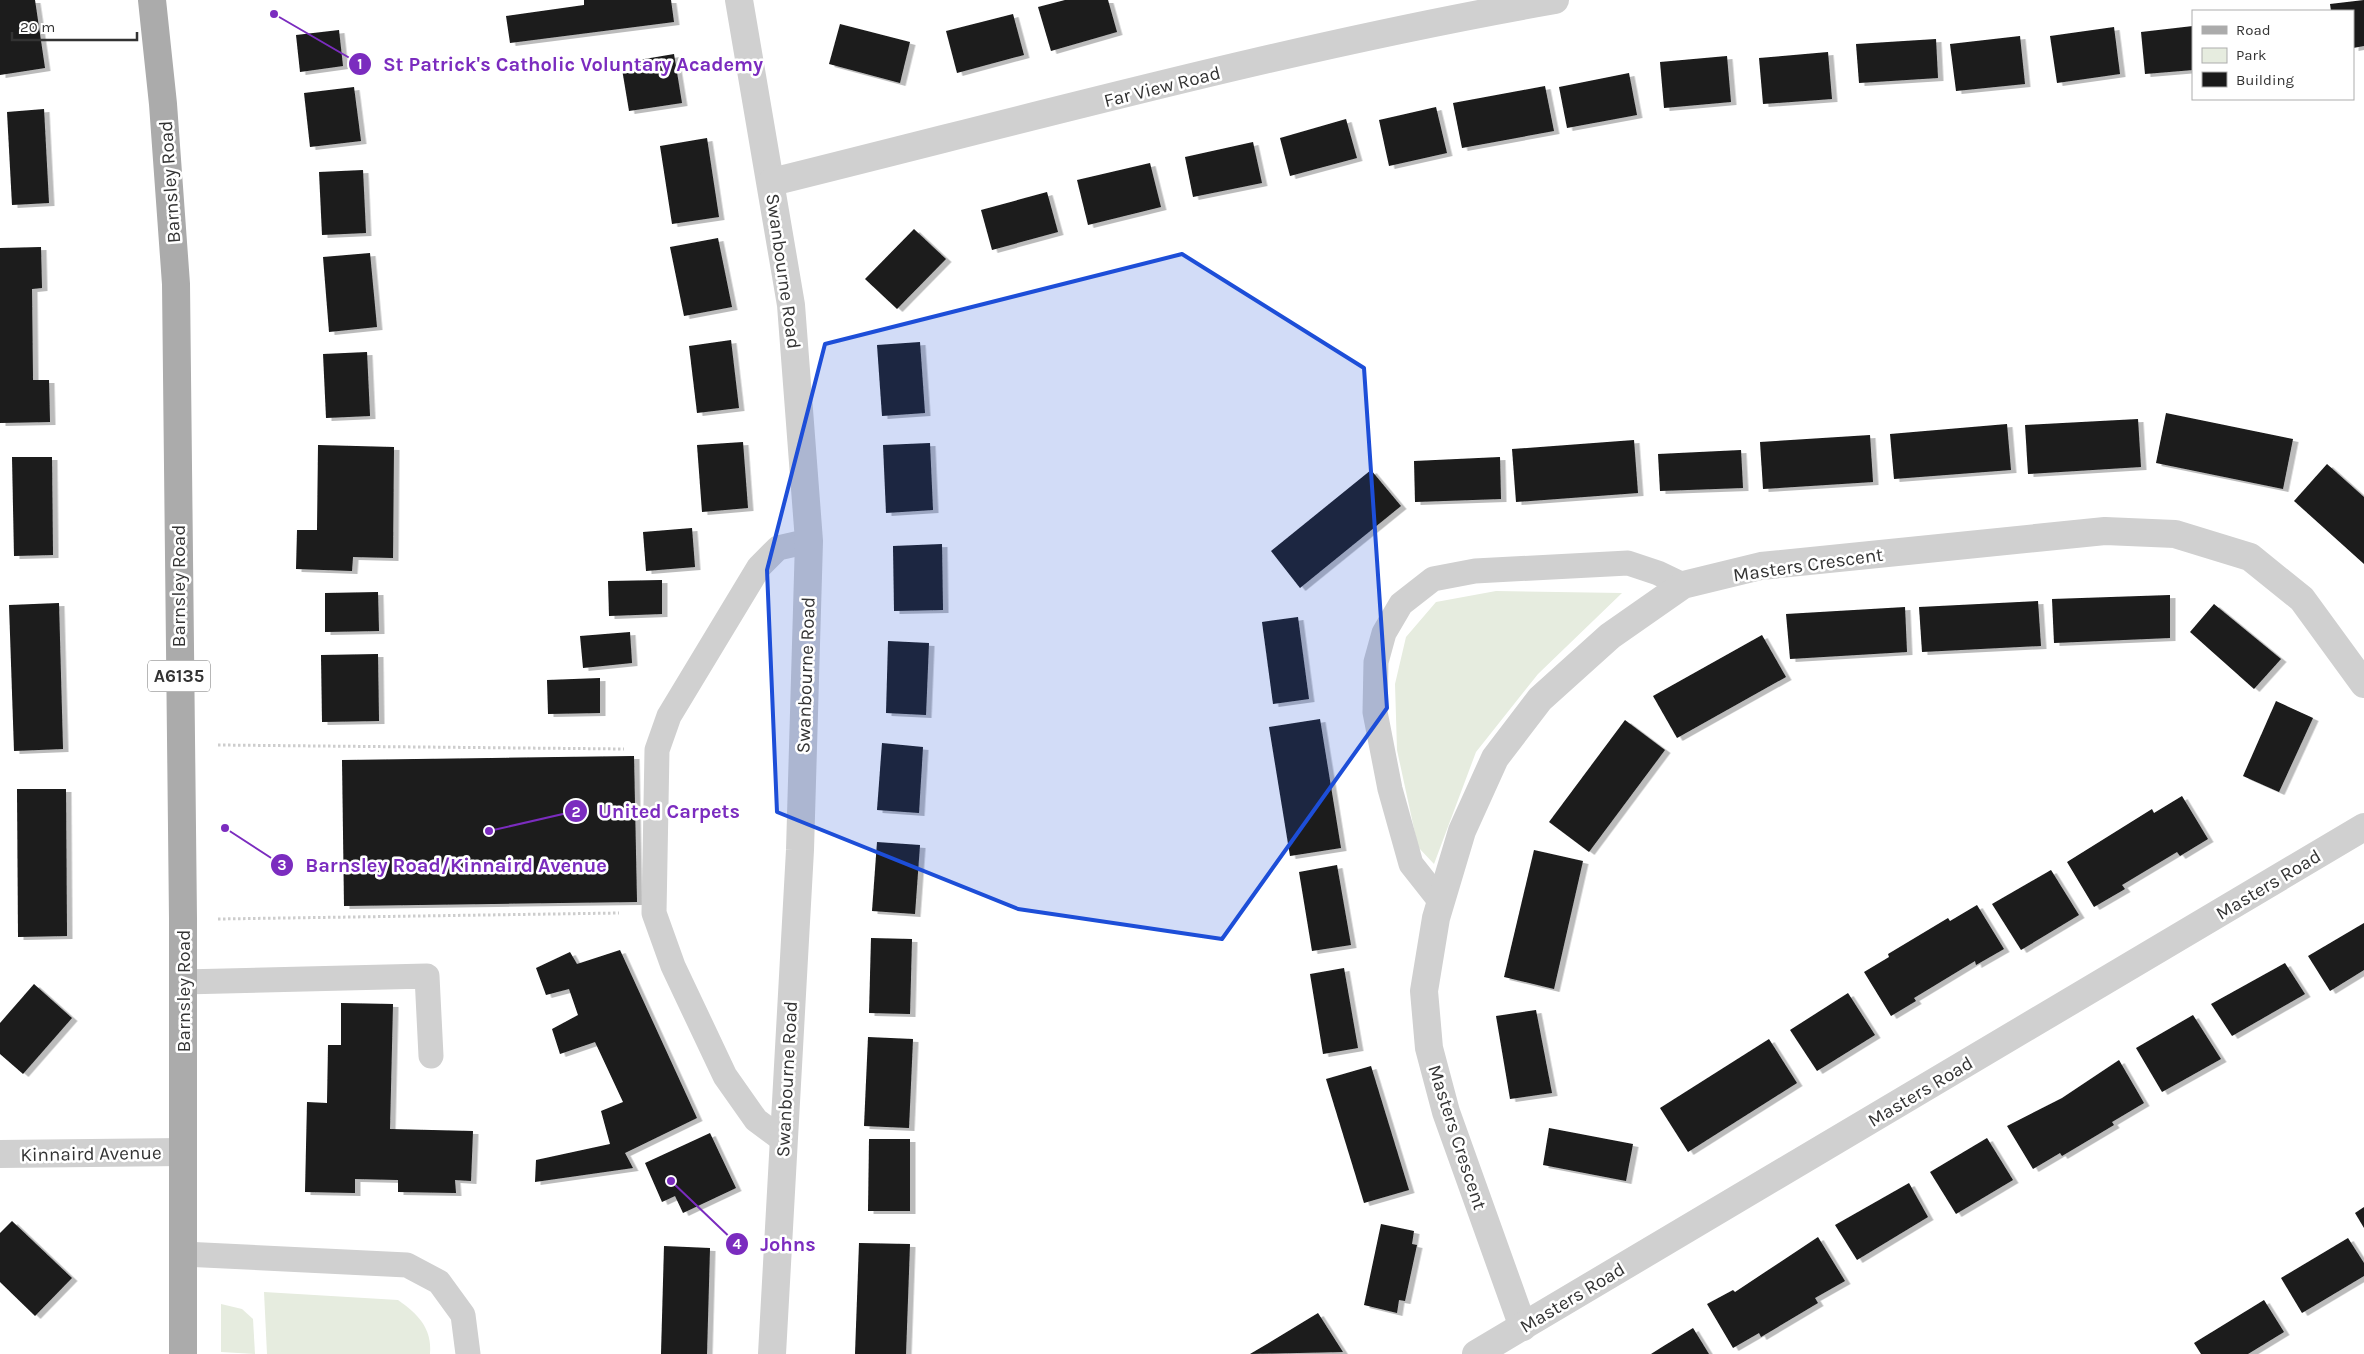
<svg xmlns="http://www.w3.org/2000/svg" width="2364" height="1354" viewBox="0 0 2364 1354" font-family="Karla,sans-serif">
<defs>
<filter id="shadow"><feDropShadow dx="5.5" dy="3" stdDeviation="0" flood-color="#0004"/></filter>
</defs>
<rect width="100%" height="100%" fill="#fff"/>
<g fill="#e6ecdf">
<path d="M 1496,591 L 1622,593 L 1538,674 L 1476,752 L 1434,864 L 1418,847 L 1397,750 L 1395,684 L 1406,637 L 1436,602 Z"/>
<path d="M 264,1292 L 398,1300 C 418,1314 432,1328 430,1354 L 267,1354 Z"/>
<path d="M 221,1304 L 242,1309 L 253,1319 L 255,1354 L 221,1352 Z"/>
</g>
<g fill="#1a1a1a" filter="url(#shadow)">
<path d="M 0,0 L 35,0 L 45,68 L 0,75 Z"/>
<path d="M 584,0 L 671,0 L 674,22 L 510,43 L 506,16 L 584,5 Z"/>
<path d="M 1065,0 L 1108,0 L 1117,32 L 1051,51 L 1038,7 Z"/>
<path d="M 2364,0 L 2364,46 L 2353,48 L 2353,11 L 2331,11 L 2330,4 Z"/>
<path d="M 1013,14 L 1024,55 L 957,73 L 946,31 Z"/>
<path d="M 840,24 L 910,42 L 900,83 L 829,64 Z"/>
<path d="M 2193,26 L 2193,70 L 2145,74 L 2141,32 Z"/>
<path d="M 2114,27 L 2120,74 L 2057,83 L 2050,36 Z"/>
<path d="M 339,30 L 343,66 L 300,72 L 296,35 Z"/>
<path d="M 2020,36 L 2025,84 L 1956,91 L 1950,44 Z"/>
<path d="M 1936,39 L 1938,78 L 1859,83 L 1856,44 Z"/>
<path d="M 1828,52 L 1832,99 L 1763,104 L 1759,58 Z"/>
<path d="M 674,54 L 682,103 L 629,111 L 621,63 Z"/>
<path d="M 1727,56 L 1731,102 L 1664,108 L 1660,62 Z"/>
<path d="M 1629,73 L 1637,115 L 1567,128 L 1559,87 Z"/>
<path d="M 1545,86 L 1554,131 L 1462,148 L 1453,103 Z"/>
<path d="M 354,87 L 361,141 L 310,147 L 304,93 Z"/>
<path d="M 1436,107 L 1447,153 L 1389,166 L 1379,120 Z"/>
<path d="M 44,109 L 49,203 L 12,205 L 7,112 Z"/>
<path d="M 1346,119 L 1357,158 L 1290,176 L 1280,138 Z"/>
<path d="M 707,138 L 719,217 L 672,224 L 660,146 Z"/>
<path d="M 1253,142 L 1262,183 L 1193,197 L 1185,157 Z"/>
<path d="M 1150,163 L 1161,207 L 1088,225 L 1077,180 Z"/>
<path d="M 363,170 L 366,233 L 322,235 L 319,172 Z"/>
<path d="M 1047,192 L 1058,232 L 992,250 L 981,210 Z"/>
<path d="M 914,229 L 946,259 L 897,309 L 865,279 Z"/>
<path d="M 718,238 L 732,307 L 684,316 L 670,247 Z"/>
<path d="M 41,247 L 42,288 L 32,289 L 33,380 L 49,380 L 50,422 L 0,423 L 0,248 Z"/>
<path d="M 370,253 L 377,327 L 329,332 L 323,257 Z"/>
<path d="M 731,340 L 739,408 L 697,413 L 689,346 Z"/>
<path d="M 920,342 L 925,413 L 882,416 L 877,345 Z"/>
<path d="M 367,352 L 370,416 L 326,418 L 323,354 Z"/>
<path d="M 2166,413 L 2293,439 L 2283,489 L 2156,463 Z"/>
<path d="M 2138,419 L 2141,467 L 2028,474 L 2025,425 Z"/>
<path d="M 2007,424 L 2011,470 L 1894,479 L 1890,434 Z"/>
<path d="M 1870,435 L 1873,482 L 1763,489 L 1760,442 Z"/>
<path d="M 1634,440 L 1638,493 L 1516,502 L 1512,449 Z"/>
<path d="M 743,442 L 748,508 L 702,512 L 697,445 Z"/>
<path d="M 930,443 L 933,510 L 886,513 L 883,445 Z"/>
<path d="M 318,445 L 394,447 L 393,558 L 353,557 L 352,571 L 296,569 L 297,530 L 317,530 Z"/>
<path d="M 1741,450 L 1743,488 L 1660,491 L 1658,454 Z"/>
<path d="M 12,457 L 52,457 L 53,555 L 14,556 Z"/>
<path d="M 1500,457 L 1501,499 L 1415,502 L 1414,461 Z"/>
<path d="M 2327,464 L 2364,497 L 2364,564 L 2294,501 Z"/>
<path d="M 1371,470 L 1401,506 L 1300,588 L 1271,551 Z"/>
<path d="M 692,528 L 695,567 L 646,571 L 643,532 Z"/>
<path d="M 942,544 L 943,610 L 894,611 L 893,546 Z"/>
<path d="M 662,580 L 662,614 L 609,616 L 608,581 Z"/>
<path d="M 378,592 L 379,631 L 325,632 L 325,593 Z"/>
<path d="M 2170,595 L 2170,638 L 2054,643 L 2052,599 Z"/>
<path d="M 2038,601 L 2041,646 L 1922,652 L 1919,607 Z"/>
<path d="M 59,603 L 63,749 L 14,751 L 9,605 Z"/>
<path d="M 2214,604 L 2281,659 L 2254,689 L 2190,632 Z"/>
<path d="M 1905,607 L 1907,652 L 1790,659 L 1786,614 Z"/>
<path d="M 1298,617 L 1309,699 L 1273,704 L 1262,622 Z"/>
<path d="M 630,632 L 632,663 L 583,668 L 580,636 Z"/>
<path d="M 1762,635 L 1786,677 L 1677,738 L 1653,696 Z"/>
<path d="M 888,641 L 929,643 L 926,715 L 886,713 Z"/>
<path d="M 378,654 L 379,721 L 322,722 L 321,655 Z"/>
<path d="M 600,678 L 600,713 L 548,714 L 547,680 Z"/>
<path d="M 2276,701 L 2313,718 L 2279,792 L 2243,776 Z"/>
<path d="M 1320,719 L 1341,848 L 1290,856 L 1269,727 Z"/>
<path d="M 1625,720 L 1665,750 L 1589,852 L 1549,822 Z"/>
<path d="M 882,743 L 923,747 L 919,813 L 877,810 Z"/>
<path d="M 634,756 L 637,902 L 344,906 L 342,760 Z"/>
<path d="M 17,789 L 66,789 L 67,936 L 18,937 Z"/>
<path d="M 2182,796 L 2208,839 L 2180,856 L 2177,852 L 2122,885 L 2125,889 L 2094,907 L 2067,862 L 2152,809 L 2154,813 Z"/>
<path d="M 877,842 L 920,845 L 915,914 L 872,911 Z"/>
<path d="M 1534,850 L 1583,861 L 1554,989 L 1504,977 Z"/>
<path d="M 1337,865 L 1351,945 L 1312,951 L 1299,872 Z"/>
<path d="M 2051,870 L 2079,915 L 2021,950 L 1992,904 Z"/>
<path d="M 1977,905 L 2004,949 L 1976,965 L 1975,961 L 1914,998 L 1916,1001 L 1891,1016 L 1864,972 L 1889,957 L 1888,954 L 1948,918 L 1950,921 Z"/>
<path d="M 2364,923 L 2364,970 L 2330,991 L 2308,956 Z"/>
<path d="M 871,938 L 912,939 L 910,1014 L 869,1013 Z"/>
<path d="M 620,950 L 697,1118 L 625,1153 L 633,1168 L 535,1182 L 536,1160 L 610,1144 L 601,1111 L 623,1102 L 595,1042 L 560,1054 L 552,1029 L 578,1015 L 569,989 L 546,995 L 536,968 L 570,952 L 577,964 Z"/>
<path d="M 2285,963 L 2305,994 L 2232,1036 L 2211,1004 Z"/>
<path d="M 1344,968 L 1358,1048 L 1323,1054 L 1310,974 Z"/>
<path d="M 34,984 L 72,1018 L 23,1074 L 0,1054 L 0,1023 Z"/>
<path d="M 1848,993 L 1875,1035 L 1817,1071 L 1790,1030 Z"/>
<path d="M 341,1003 L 393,1004 L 390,1129 L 473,1131 L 471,1181 L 455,1180 L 456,1193 L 398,1192 L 398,1180 L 355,1179 L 355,1193 L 305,1192 L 307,1102 L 327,1103 L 328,1045 L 341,1045 Z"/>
<path d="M 1536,1010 L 1552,1093 L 1510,1099 L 1496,1016 Z"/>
<path d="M 2193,1015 L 2221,1059 L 2162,1092 L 2136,1048 Z"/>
<path d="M 868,1037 L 913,1039 L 909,1128 L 864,1126 Z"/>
<path d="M 1769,1039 L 1797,1083 L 1688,1152 L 1660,1108 Z"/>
<path d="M 2119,1060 L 2144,1103 L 2112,1122 L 2114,1125 L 2062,1156 L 2060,1153 L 2033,1169 L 2007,1126 L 2062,1098 Z"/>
<path d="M 1371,1066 L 1409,1190 L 1364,1203 L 1326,1079 Z"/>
<path d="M 1549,1128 L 1633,1144 L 1626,1181 L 1543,1165 Z"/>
<path d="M 710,1133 L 736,1188 L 683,1213 L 675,1196 L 662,1202 L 645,1163 Z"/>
<path d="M 1987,1138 L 2013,1180 L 1956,1214 L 1930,1172 Z"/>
<path d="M 869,1139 L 910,1139 L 910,1211 L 868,1211 Z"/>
<path d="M 1909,1183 L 1928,1217 L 1857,1260 L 1835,1225 Z"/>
<path d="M 2364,1207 L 2364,1228 L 2355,1213 Z"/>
<path d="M 12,1221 L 72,1278 L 35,1316 L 0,1282 L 0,1233 Z"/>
<path d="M 1381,1224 L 1414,1231 L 1412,1244 L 1417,1245 L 1405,1301 L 1399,1300 L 1397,1313 L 1364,1305 Z"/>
<path d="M 1818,1237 L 1845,1281 L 1815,1298 L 1818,1303 L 1761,1337 L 1759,1333 L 1733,1348 L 1707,1304 L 1733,1290 L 1735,1292 Z"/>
<path d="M 2348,1238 L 2364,1263 L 2364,1276 L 2302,1313 L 2281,1278 Z"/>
<path d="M 859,1243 L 910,1244 L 906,1354 L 855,1354 Z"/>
<path d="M 664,1246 L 710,1248 L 707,1354 L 661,1354 Z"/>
<path d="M 2264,1300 L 2284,1332 L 2248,1354 L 2201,1354 L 2194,1343 Z"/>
<path d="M 1318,1313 L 1343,1352 L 1250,1354 L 1267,1344 Z"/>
<path d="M 1693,1328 L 1709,1354 L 1651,1354 L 1662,1347 Z"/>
</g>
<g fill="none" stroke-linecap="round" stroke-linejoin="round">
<g stroke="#cdcdcd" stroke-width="3" stroke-dasharray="2.5 2.5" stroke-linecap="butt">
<path d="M 218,745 L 624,749"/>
<path d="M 218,919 L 619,913"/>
</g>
<g stroke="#d0d0d0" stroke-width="25">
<path d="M 1441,902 L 1411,864 L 1390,789 L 1375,712 L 1376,662 L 1384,633 L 1401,604 L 1433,579 L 1475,571 L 1628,563 L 1658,573 L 1683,585"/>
<path d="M 183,982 L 427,976 L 431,1056"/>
<path d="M 783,1140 L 756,1120 L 725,1076 L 673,966 L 654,913 L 657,750 L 669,716 L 759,567 L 778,548 L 809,541"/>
<path d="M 183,1254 L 407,1265 L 439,1282 L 463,1315 L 468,1354"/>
</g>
<g stroke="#d0d0d0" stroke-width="28">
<path d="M 739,0 L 791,305 L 809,541 L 800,850 L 772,1354"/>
<path d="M 772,182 C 1031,118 1292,46 1555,0"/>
<path d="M 0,1154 L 182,1152"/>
<path d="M 1523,1327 L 1446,1112 L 1429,1048 L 1424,991 L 1436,918 L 1462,831 L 1495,758 L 1540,699 L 1610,636 L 1683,585 L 1761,566 L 2105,531 L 2175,534 L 2250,557 L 2302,599 L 2364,684"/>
<path d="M 1476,1354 L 2364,827"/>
</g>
<path stroke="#ababab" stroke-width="28" d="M 152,0 L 163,104 L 176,284 L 183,919 L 183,1354"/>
</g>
<path fill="#1d4ed8" fill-opacity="0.2" stroke="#1d4ed8" stroke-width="4" stroke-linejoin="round" d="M 1182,254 L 1364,368 L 1387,708 L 1222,939 L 1018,909 L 777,812 L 767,570 L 825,344 Z"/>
<g text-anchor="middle" stroke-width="5" stroke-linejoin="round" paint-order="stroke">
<rect fill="#fff" stroke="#707070" stroke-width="1" x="148" y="660.5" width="62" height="31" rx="4"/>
<g font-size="18" font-weight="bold" fill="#333">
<text x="179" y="682">A6135</text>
</g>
<g font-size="19" fill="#333" stroke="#fff">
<text transform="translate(1162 86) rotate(-14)" y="7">Far View Road</text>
<text transform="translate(169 182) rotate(-94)" y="7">Barnsley Road</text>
<text transform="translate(784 271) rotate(82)" y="7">Swanbourne Road</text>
<text transform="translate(1808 564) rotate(-8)" y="7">Masters Crescent</text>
<text transform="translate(178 586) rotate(-90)" y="7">Barnsley Road</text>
<text transform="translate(805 675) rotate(-88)" y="7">Swanbourne Road</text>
<text transform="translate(2268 884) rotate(-31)" y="7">Masters Road</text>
<text transform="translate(183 991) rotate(-90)" y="7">Barnsley Road</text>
<text transform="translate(786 1079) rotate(-87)" y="7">Swanbourne Road</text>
<text transform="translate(1920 1091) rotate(-31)" y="7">Masters Road</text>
<text transform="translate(1458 1137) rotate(72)" y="7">Masters Crescent</text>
<text transform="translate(91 1153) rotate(-1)" y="7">Kinnaird Avenue</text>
<text transform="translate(1572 1297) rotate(-31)" y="7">Masters Road</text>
</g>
</g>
<path fill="none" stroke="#7b2cbf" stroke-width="2" d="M274 14L360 64M489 831L576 811M225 828L282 865M671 1181L737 1244"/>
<g fill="#7b2cbf" stroke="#fff" stroke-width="2">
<circle cx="274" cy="14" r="5"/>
<circle cx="489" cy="831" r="5"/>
<circle cx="225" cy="828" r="5"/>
<circle cx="671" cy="1181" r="5"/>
<circle cx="360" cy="64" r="12"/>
<circle cx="576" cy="811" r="12"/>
<circle cx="282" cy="865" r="12"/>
<circle cx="737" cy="1244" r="12"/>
</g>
<g font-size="15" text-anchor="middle" font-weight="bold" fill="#fff">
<text x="360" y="69">1</text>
<text x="576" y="817">2</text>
<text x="282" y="870">3</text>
<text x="737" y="1249">4</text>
</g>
<g font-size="20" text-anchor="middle" font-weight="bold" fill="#7b2cbf" stroke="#fff" stroke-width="5" stroke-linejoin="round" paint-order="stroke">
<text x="573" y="71">St Patrick's Catholic Voluntary Academy</text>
<text x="669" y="818">United Carpets</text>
<text x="456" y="872">Barnsley Road/Kinnaird Avenue</text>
<text x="788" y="1251">Johns</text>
</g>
<rect x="2192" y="10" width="162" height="90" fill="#ffffff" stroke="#adadad"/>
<rect x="2202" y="26" width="25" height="8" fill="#ababab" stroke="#adadad"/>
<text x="2236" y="35" font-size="15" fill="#333333">Road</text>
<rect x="2202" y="48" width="25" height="15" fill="#e6ecdf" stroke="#adadad"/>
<text x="2236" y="60" font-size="15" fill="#333333">Park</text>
<rect x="2202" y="72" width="25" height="15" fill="#1a1a1a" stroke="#adadad"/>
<text x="2236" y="85" font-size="15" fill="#333333">Building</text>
<path d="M12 32v8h125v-8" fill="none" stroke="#333333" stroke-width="2.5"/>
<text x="20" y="32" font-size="15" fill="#333333" stroke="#ffffff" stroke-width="4" paint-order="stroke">20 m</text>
</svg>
